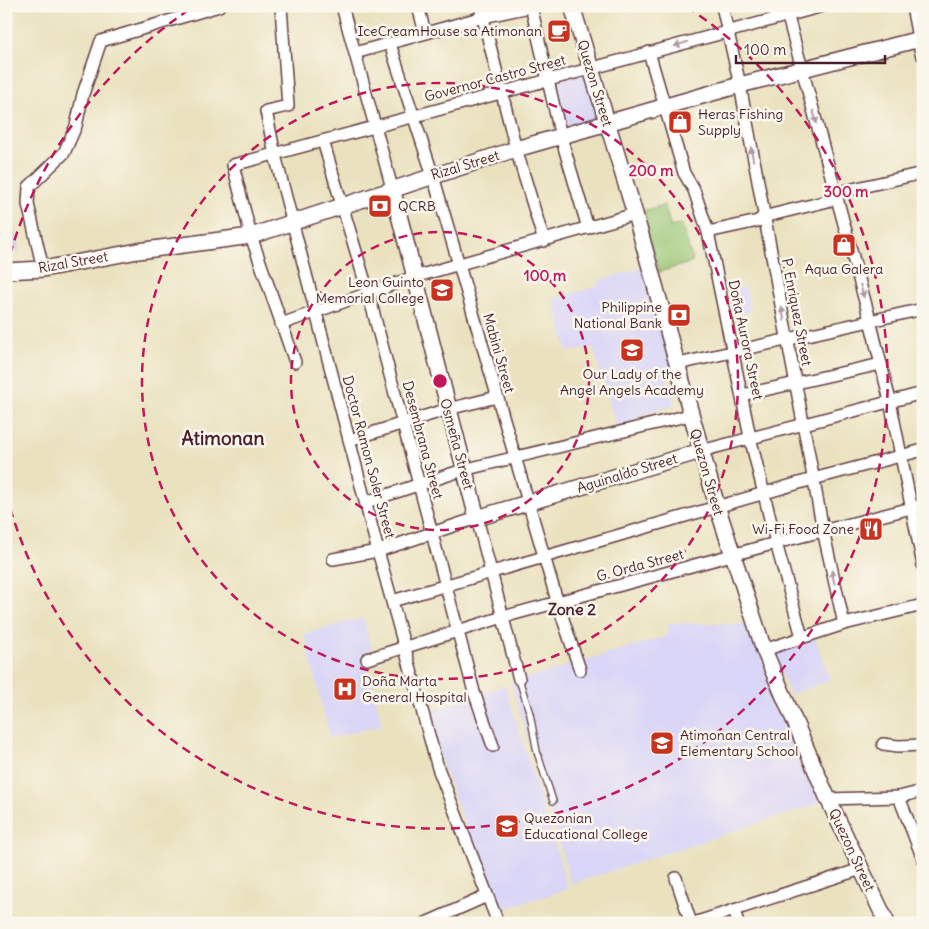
<svg xmlns="http://www.w3.org/2000/svg" width="929" height="929" viewBox="0 0 929 929" font-family="Delius,sans-serif">
<rect width="100%" height="100%" fill="#fbf7ec"/>
<filter id="ink" filterUnits="userSpaceOnUse"><feTurbulence type="fractalNoise" baseFrequency=".02" numOctaves="2"/><feDisplacementMap in="SourceGraphic" scale="10" xChannelSelector="R" yChannelSelector="G"/><feConvolveMatrix kernelMatrix="1 2 1 2 8 2 1 2 1" color-interpolation-filters="sRGB"/></filter>
<filter id="wash" filterUnits="userSpaceOnUse"><feTurbulence type="fractalNoise" baseFrequency=".0096" numOctaves="4" result="noise"/><feDisplacementMap in="SourceGraphic" scale="20" xChannelSelector="R" yChannelSelector="G"/><feGaussianBlur stdDeviation="1.12" result="paint"/><feColorMatrix in="noise" values="0 0 0 0 0 0 0 0 0 0 0 0 0 0 0 0 0 1.4 0 .05"/><feComposite in="paint" operator="in"/></filter>
<g filter="url(#wash)">
<rect width="100%" height="100%" fill="#eae2bf"/>
<g fill="#dad6f7">
<path d="M 588,72 L 601,121 L 564,131 L 551,82 Z"/>
<path d="M 648,266 L 679,376 L 667,379 L 675,405 L 638,416 L 638,426 L 618,432 L 593,347 L 567,352 L 554,298 L 599,286 L 597,281 Z"/>
<path d="M 745,287 L 751,312 L 733,315 L 727,291 Z"/>
<path d="M 363,618 L 372,650 L 364,652 L 382,725 L 330,738 L 304,634 Z"/>
<path d="M 668,623 L 748,624 L 820,803 L 571,884 L 511,683 L 667,636 Z"/>
<path d="M 815,638 L 830,680 L 790,695 L 774,653 Z"/>
<path d="M 505,685 L 568,889 L 497,911 L 442,764 L 426,713 Z"/>
</g>
<path fill="#c0c2dd" d="M 6,190 L 19,251 L 6,253 Z"/>
<path fill="#98c572" stroke="#71724e" d="M 664,205 L 671,227 L 682,224 L 693,262 L 659,272 L 641,211 Z"/>
</g>
<g filter="url(#ink)">
<g fill="none" stroke-linecap="round" stroke-linejoin="round">
<g stroke="#623c41" stroke-width="8">
<path id="lane" d="M 519,679 L 530,714 L 537,752 L 553,801"/>
</g>
<g stroke="#623c41" stroke-width="14">
<g id="street">
<path d="M 281,6 L 288,106 L 266,111 L 275,155 L 378,551 L 438,768 L 498,923"/>
<path d="M 342,6 L 392,188"/>
<path d="M 418,6 L 425,33"/>
<path d="M 480,6 L 516,149 L 544,241"/>
<path d="M 531,6 L 561,137 L 588,228"/>
<path d="M 722,6 L 740,85 L 823,530 L 844,624"/>
<path d="M 785,6 L 870,320 L 890,401 L 923,565"/>
<path d="M 390,44 L 433,176 L 558,604 L 580,670"/>
<path d="M 649,52 L 684,173 L 694,190 L 708,232 L 750,437 L 776,543 L 802,637"/>
<path d="M 355,53 L 483,17 L 534,6"/>
<path d="M 323,141 L 368,292 L 474,692 L 493,746"/>
<path d="M 835,193 L 923,173"/>
<path d="M 708,232 L 758,221 L 763,217 L 836,199"/>
<path d="M 43,269 L 28,204 L 29,187 L 64,153 L 76,126 L 83,94 L 101,41 L 219,6"/>
<path d="M 281,324 L 414,277 L 635,214"/>
<path d="M 295,362 L 251,236 L 233,165 L 823,6"/>
<path d="M 678,364 L 923,309"/>
<path d="M 742,395 L 881,364"/>
<path d="M 350,440 L 448,409 L 497,397"/>
<path d="M 701,451 L 923,393"/>
<path d="M 366,502 L 463,470 L 690,415"/>
<path d="M 333,559 L 378,551 L 477,518 L 519,679"/>
<path d="M 392,601 L 813,479 L 923,450"/>
<path d="M 764,650 L 844,624 L 923,605"/>
<path d="M 367,659 L 503,617 L 776,543 L 923,505"/>
<path d="M 883,744 L 898,746 L 923,745"/>
<path d="M 923,791 L 899,797 L 923,859"/>
<path d="M 828,799 L 899,797"/>
<path d="M 676,878 L 691,923"/>
<path d="M 734,910 L 738,923"/>
<path d="M 426,923 L 487,896"/>
<path d="M 694,923 L 861,869"/>
</g>
</g>
<g stroke="#623c41" stroke-width="18">
<g id="secondary">
<path d="M 572,6 L 635,214 L 717,506 L 764,650 L 828,799 L 887,923"/>
<path d="M 914,6 L 923,53"/>
<path d="M 392,188 L 477,518 L 701,451"/>
<path d="M 6,271 L 43,269 L 138,251 L 251,236 L 516,149 L 740,85 L 920,39"/>
</g>
</g>
<use href="#lane" stroke="#fff" stroke-width="5.5"/>
<use href="#street" stroke="#fff" stroke-width="11"/>
<use href="#secondary" stroke="#fff" stroke-width="15"/>
</g>
<defs><path id="oneway-solid" d="M-6-.8H1V-3.2L6.5 0L1 3.2V.8H-6Z" transform="scale(1.25)"/></defs>
<g fill="#ae9aa0">
<use href="#oneway-solid" transform="translate(681 44) rotate(163)"/>
<use href="#oneway-solid" transform="translate(815 117) rotate(75)"/>
<use href="#oneway-solid" transform="translate(752 154) rotate(-100)"/>
<use href="#oneway-solid" transform="translate(862 291) rotate(74)"/>
<use href="#oneway-solid" transform="translate(783 314) rotate(-102)"/>
<use href="#oneway-solid" transform="translate(833 577) rotate(-102)"/>
</g>
</g>
<g fill="none" stroke="#c2185b" stroke-width="2.5" stroke-dasharray="9 6">
<circle cx="440" cy="381" r="149"/>
<circle cx="440" cy="381" r="298"/>
<path d="M6 269A448 448 0 0 1 193 7M687 7A448 448 0 1 1 6 493"/>
</g>
<defs>
<g id="cafe-square" transform="scale(1.25)"><rect x="-9" y="-9" width="18" height="18" rx="4" fill="#c8321e" stroke="#fbf7ec"/><path d="M-5.5-4.5H6V0H3Q3 3.5 0 3.5H-2.5Q-5.5 3.5-5.5 0ZM3-3.2v2h1.7v-2ZM-6 4.5H4V6H-6Z" fill="#fff"/></g>
<g id="shop-square" transform="scale(1.25)"><rect x="-9" y="-9" width="18" height="18" rx="4" fill="#c8321e" stroke="#fbf7ec"/><path d="M-5-2.5h2.3a2.7 3.5 0 0 1 5.4 0H5L5.5 6h-11ZM-1.5-2.5h3a1.5 2.3 0 0 0-3 0Z" fill="#fff"/></g>
<g id="bank-square" transform="scale(1.25)"><rect x="-9" y="-9" width="18" height="18" rx="4" fill="#c8321e" stroke="#fbf7ec"/><path d="M-6-4H6V4H-6ZM0-2.3a2.3 2.3 0 1 0 0 4.6a2.3 2.3 0 1 0 0-4.6Z" fill="#fff"/></g>
<g id="university-square" transform="scale(1.25)"><rect x="-9" y="-9" width="18" height="18" rx="4" fill="#c8321e" stroke="#fbf7ec"/><path d="M0-5L7-2L0 1L-7-2ZM-4 1L0 2.5L4 1V4Q0 6-4 4Z" fill="#fff"/></g>
<g id="school-square" transform="scale(1.25)"><rect x="-9" y="-9" width="18" height="18" rx="4" fill="#c8321e" stroke="#fbf7ec"/><path d="M0-5L7-2L0 1L-7-2ZM-4 1L0 2.5L4 1V4Q0 6-4 4Z" fill="#fff"/></g>
<g id="restaurant-square" transform="scale(1.25)"><rect x="-9" y="-9" width="18" height="18" rx="4" fill="#c8321e" stroke="#fbf7ec"/><path d="M-5-6h1v4h1v-4h1v4h1v-4h1v5L-1.5 .5V6h-2V.5L-5-1ZM5-6V6H3V1.5H1.5Q1.5-4 5-6Z" fill="#fff"/></g>
<g id="hospital-square" transform="scale(1.25)"><rect x="-9" y="-9" width="18" height="18" rx="4" fill="#c8321e" stroke="#fbf7ec"/><path d="M-5-5h3v3.5h4V-5h3V5h-3V1.5h-4V5h-3Z" fill="#fff"/></g>
</defs>
<g fill-rule="evenodd">
<use href="#cafe-square" x="559" y="31"/>
<use href="#shop-square" x="680" y="122"/>
<use href="#bank-square" x="380" y="206"/>
<use href="#shop-square" x="844" y="245"/>
<use href="#university-square" x="442" y="290"/>
<use href="#bank-square" x="679" y="315"/>
<use href="#school-square" x="632" y="350"/>
<use href="#restaurant-square" x="871" y="529"/>
<use href="#hospital-square" x="345" y="689"/>
<use href="#school-square" x="662" y="743"/>
<use href="#university-square" x="507" y="826"/>
</g>
<g text-anchor="middle" stroke-width="5" stroke-linejoin="round" paint-order="stroke">
<g font-size="14" fill="#4a1f2b" stroke="#fbf7ec" text-anchor="start">
<text x="542" y="36" text-anchor="end">IceCreamHouse sa Atimonan</text>
<text x="698" y="119">Heras Fishing<tspan x="698" dy="16">Supply</tspan></text>
<text x="398" y="211">QCRB</text>
<text x="844" y="274" text-anchor="middle">Aqua Galera</text>
<text x="424" y="287" text-anchor="end">Leon Guinto<tspan x="424" dy="16">Memorial College</tspan></text>
<text x="662" y="312" text-anchor="end">Philippine<tspan x="662" dy="16">National Bank</tspan></text>
<text x="632" y="379" text-anchor="middle">Our Lady of the<tspan x="632" dy="16">Angel Angels Academy</tspan></text>
<text x="854" y="534" text-anchor="end">Wi-Fi Food Zone</text>
<text x="362" y="686">Doña Marta<tspan x="362" dy="16">General Hospital</tspan></text>
<text x="680" y="740">Atimonan Central<tspan x="680" dy="16">Elementary School</tspan></text>
<text x="524" y="823">Quezonian<tspan x="524" dy="16">Educational College</tspan></text>
</g>
<g font-size="14" fill="#4a1f2b" stroke="#fbf7ec">
<text transform="translate(495 78) rotate(-15)" y="5">Governor Castro Street</text>
<text transform="translate(595 83) rotate(73)" y="5">Quezon Street</text>
<text transform="translate(465 165) rotate(-17)" y="5">Rizal Street</text>
<text transform="translate(73 262) rotate(-10)" y="5">Rizal Street</text>
<text transform="translate(797 312) rotate(79)" y="5">P. Enriquez Street</text>
<text transform="translate(746 340) rotate(78)" y="5">Doña Aurora Street</text>
<text transform="translate(499 353) rotate(74)" y="5">Mabini Street</text>
<text transform="translate(423 440) rotate(75)" y="5">Desembrana Street</text>
<text transform="translate(457 444) rotate(75)" y="5">Osmeña Street</text>
<text transform="translate(369 457) rotate(75)" y="5">Doctor Ramon Soler Street</text>
<text transform="translate(707 472) rotate(74)" y="5">Quezon Street</text>
<text transform="translate(627 473) rotate(-17)" y="5">Aguinaldo Street</text>
<text transform="translate(640 565) rotate(-15)" y="5">G. Orda Street</text>
<text transform="translate(852 850) rotate(65)" y="5">Quezon Street</text>
</g>
<g font-size="16" font-weight="bold" fill="#4a1f2b" stroke="#fbf7ec">
<text x="572" y="615">Zone 2</text>
</g>
<g font-size="19" font-weight="bold" fill="#4a1f2b" stroke="#fbf7ec">
<text x="223" y="445">Atimonan</text>
</g>
</g>
<circle cx="440" cy="381" r="8" fill="#c2185b" stroke="#fbf7ec" stroke-width="2.5"/>
<g font-size="15" text-anchor="middle" font-weight="bold" fill="#c2185b" stroke="#fbf7ec" stroke-width="5" stroke-linejoin="round" paint-order="stroke">
<text x="651" y="176">200 m</text>
<text x="846" y="197">300 m</text>
<text x="545" y="281">100 m</text>
</g>
<rect width="929" height="929" fill="none" stroke="#fbf7ec" stroke-width="25"/>
<path d="M736 55v8h149v-8" fill="none" stroke="#4a1f2b" stroke-width="2.5"/>
<text x="744" y="55" font-size="15" fill="#4a1f2b" stroke="#fbf7ec" stroke-width="4" paint-order="stroke">100 m</text>
</svg>
